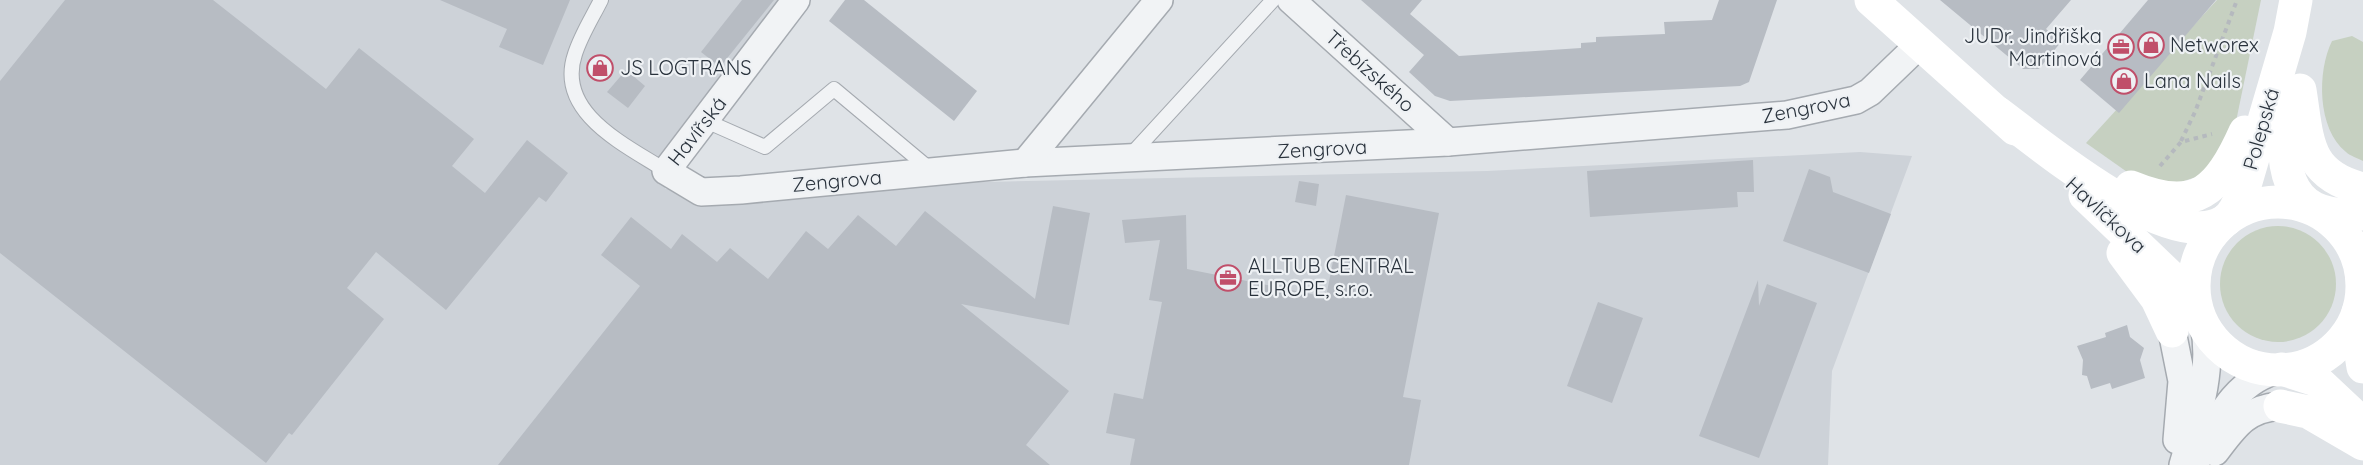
<svg xmlns="http://www.w3.org/2000/svg" width="2363" height="465" viewBox="0 0 2363 465" font-family="Quicksand,sans-serif">
<rect width="100%" height="100%" fill="#dfe3e7"/>
<path fill="#cdd2d8" d="M 0,0 L 806,0 L 665,189 L 1487,171 L 1860,152 L 1912,156 L 1832,371 L 1828,465 L 0,465 Z"/>
<g fill="#c6d0c1">
<path d="M 2217,0 L 2261,0 L 2232,141 L 2205,174 L 2181,182 L 2157,185 L 2130,174 L 2086,143 Z"/>
<path d="M 2352,36 L 2363,42 L 2363,161 C 2358,158 2350,156 2346,152 C 2317,129 2317,71 2332,41 Z"/>
<circle cx="2278" cy="284" r="58"/>
</g>
<g fill="#b7bcc3">
<path d="M 65,0 L 213,0 L 326,89 L 359,48 L 474,139 L 452,166 L 485,193 L 527,140 L 568,173 L 546,202 L 539,197 L 446,310 L 376,252 L 347,288 L 384,319 L 292,435 L 289,433 L 266,463 L 0,253 L 0,81 Z"/>
<path d="M 440,0 L 570,0 L 543,65 L 499,47 L 507,29 Z"/>
<path d="M 742,0 L 774,0 L 720,67 L 701,52 Z"/>
<path d="M 845,0 L 864,0 L 977,91 L 954,121 L 829,21 Z"/>
<path d="M 1361,0 L 1422,0 L 1410,14 L 1459,56 L 1581,48 L 1581,43 L 1596,42 L 1596,37 L 1665,34 L 1664,22 L 1712,20 L 1719,0 L 1777,0 L 1749,82 L 1740,86 L 1450,101 L 1435,96 L 1409,72 L 1424,55 Z"/>
<path d="M 1940,0 L 2071,0 L 2046,29 L 2061,42 L 2039,69 L 2023,69 Z"/>
<path d="M 2148,0 L 2216,0 L 2119,113 L 2080,80 Z"/>
<path d="M 626,70 L 645,86 L 628,108 L 607,92 Z"/>
<path d="M 1753,160 L 1754,192 L 1737,192 L 1738,207 L 1590,217 L 1587,171 Z"/>
<path d="M 1809,169 L 1830,177 L 1833,192 L 1891,214 L 1869,273 L 1783,241 Z"/>
<path d="M 1299,181 L 1319,184 L 1316,206 L 1295,202 Z"/>
<path d="M 1346,195 L 1439,213 L 1403,397 L 1421,400 L 1409,465 L 1130,465 L 1135,439 L 1106,433 L 1114,393 L 1143,399 L 1162,302 L 1149,300 L 1160,240 L 1125,243 L 1122,220 L 1186,215 L 1187,269 L 1326,297 Z"/>
<path d="M 1053,206 L 1090,213 L 1069,325 L 961,304 L 1069,391 L 1026,445 L 1050,465 L 498,465 L 640,286 L 601,255 L 631,217 L 671,249 L 682,234 L 717,262 L 730,248 L 768,279 L 806,231 L 828,249 L 858,215 L 896,246 L 925,211 L 1035,299 Z"/>
<path d="M 1758,280 L 1759,306 L 1767,284 L 1817,303 L 1759,458 L 1699,436 Z"/>
<path d="M 1598,302 L 1643,318 L 1612,403 L 1567,386 Z"/>
<path d="M 2127,325 L 2130,337 L 2144,348 L 2140,360 L 2145,378 L 2112,389 L 2110,383 L 2091,389 L 2087,376 L 2082,375 L 2083,360 L 2077,346 L 2106,337 L 2105,333 Z"/>
</g>
<g fill="none" stroke-linecap="round" stroke-linejoin="round">
<g stroke="#a5aab0" stroke-width="16">
<g id="lane">
<path d="M 601,0 C 592,18 581,35 575,54 C 555,113 626,145 666,171"/>
<path d="M 706,121 L 765,147 L 834,89 L 932,171"/>
<path d="M 1129,157 L 1273,0"/>
</g>
</g>
<g stroke="#a5aab0" stroke-width="30">
<g id="street">
<path d="M 796,0 L 666,171 L 701,192 L 741,190 L 1025,163 L 1448,142 L 1787,115 L 1856,100 L 1870,92 L 1920,44"/>
<path d="M 1291,0 L 1448,142"/>
<path d="M 1025,163 L 1159,0"/>
<path d="M 2172,331 L 2182,381 L 2177,440"/>
<path d="M 2215,452 C 2235,426 2245,409 2280,406"/>
<path d="M 2196,461 C 2217,422 2234,379 2282,369"/>
<path d="M 2183,465 C 2196,420 2214,373 2204,325"/>
</g>
</g>
<g stroke="#b5b9be" stroke-width="4" stroke-dasharray="4.5 4.5" stroke-linecap="butt">
<path d="M 2181,141 L 2195,112 L 2237,0"/>
<path d="M 2160,166 L 2181,142 L 2212,134"/>
</g>
<use href="#lane" stroke="#f1f3f5" stroke-width="14"/>
<use href="#street" stroke="#f1f3f5" stroke-width="27"/>
<g stroke="#fff" stroke-width="33">
<path d="M 1871,0 L 2015,129"/>
<path d="M 2300,90 C 2308,140 2305,175 2363,189"/>
<path d="M 2286,91 C 2282,155 2275,223 2363,214"/>
<path d="M 1998,113 C 2040,144 2170,254 2223,222 C 2234,216 2239,202 2243,192 L 2290,32 L 2296,0"/>
<path d="M 2131,187 C 2196,214 2219,191 2245,132"/>
<path d="M 2085,195 L 2176,282 L 2198,314"/>
<circle cx="2278" cy="286" r="84"/>
<path d="M 2123,253 L 2157,299 L 2172,331"/>
<path d="M 2358,312 L 2358,336 L 2363,367"/>
<path d="M 2282,369 L 2316,380 L 2363,424"/>
<path d="M 2280,406 L 2308,412 L 2363,444"/>
</g>
</g>
<defs>
<g id="shop-ring" transform="scale(1.35)"><circle r="9.5" fill="#eef1f4" stroke="#c04f6a" stroke-width="1.5"/><path d="M-5-2.5h2.3a2.7 3.5 0 0 1 5.4 0H5L5.5 6h-11ZM-1.5-2.5h3a1.5 2.3 0 0 0-3 0Z" fill="#c04f6a"/></g>
<g id="office-ring" transform="scale(1.35)"><circle r="9.5" fill="#eef1f4" stroke="#c04f6a" stroke-width="1.5"/><path d="M-6-3h4V-5.5h4V-3h4V5H-6ZM-1-4.5V-3h2v-1.5ZM-6 0V1H6V0Z" fill="#c04f6a"/></g>
</defs>
<g fill-rule="evenodd">
<use href="#shop-ring" x="2151" y="45"/>
<use href="#office-ring" x="2121" y="47"/>
<use href="#shop-ring" x="600" y="68"/>
<use href="#shop-ring" x="2124" y="81"/>
<use href="#office-ring" x="1228" y="278"/>
</g>
<g text-anchor="middle" stroke-width="4.5" stroke-linejoin="round" paint-order="stroke">
<g font-size="20" fill="#29323c" stroke="#eef1f4" text-anchor="start">
<text x="2102" y="43" text-anchor="end">JUDr. Jindřiška<tspan x="2102" dy="23">Martinová</tspan></text>
<text x="2170" y="52">Networex</text>
<text x="620" y="75">JS LOGTRANS</text>
<text x="2144" y="88">Lana Nails</text>
<text x="1248" y="273">ALLTUB CENTRAL<tspan x="1248" dy="23">EUROPE, s.r.o.</tspan></text>
</g>
<g font-size="20" fill="#29323c" stroke="#eef1f4">
<text transform="translate(1370 71) rotate(42)" y="7">Třebízského</text>
<text transform="translate(1806 108) rotate(-11)" y="7">Zengrova</text>
<text transform="translate(2261 129) rotate(-74)" y="7">Polepská</text>
<text transform="translate(697 131) rotate(-52)" y="7">Havířská</text>
<text transform="translate(1322 149) rotate(-3)" y="7">Zengrova</text>
<text transform="translate(837 181) rotate(-5)" y="7">Zengrova</text>
<text transform="translate(2106 215) rotate(43)" y="7">Havlíčkova</text>
</g>
</g>
</svg>
